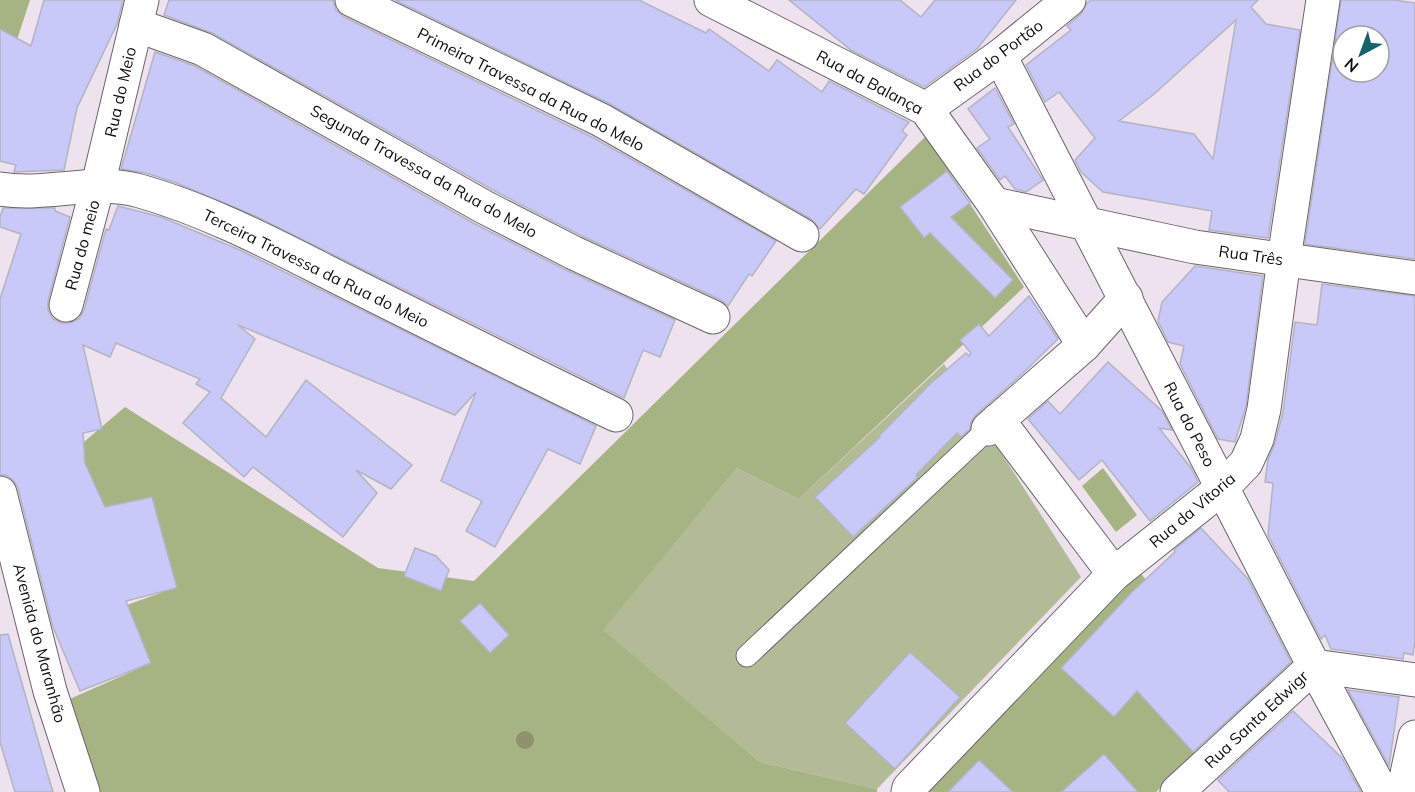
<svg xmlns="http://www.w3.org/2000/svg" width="1415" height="792" viewBox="0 0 1415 792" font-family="Mulish,sans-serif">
<rect width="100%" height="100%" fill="#eee2ef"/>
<path fill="#b1bc97" d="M 944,364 L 1081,577 L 877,789 L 760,762 L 602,630 L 737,468 L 799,499 Z"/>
<g fill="#a6b483">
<path d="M 0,0 L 30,0 L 0,92 Z"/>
<path d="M 926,136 L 1024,287 L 799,499 L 737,468 L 603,630 L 760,762 L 877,789 L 877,792 L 97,792 L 63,702 L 151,663 L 127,605 L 177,587 L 97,509 L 78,447 L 125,407 L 378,568 L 474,581 Z"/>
<path d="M 1103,468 L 1137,515 L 1116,532 L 1082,486 Z"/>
<path d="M 1140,573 L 1217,660 L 1156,711 L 1196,755 L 1156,792 L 920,792 L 921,788 Z"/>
</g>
<g fill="#c8c8f9" stroke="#b3b3c2" stroke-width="1.5" fill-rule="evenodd">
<path d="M 44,0 L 123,0 L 117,24 L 77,108 L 64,170 L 14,172 L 16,165 L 0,161 L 0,29 L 31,46 Z"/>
<path d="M 169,0 L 333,0 L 336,10 L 344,17 L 592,137 L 776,241 L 752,276 L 749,274 L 728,306 L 721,300 L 582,236 L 493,190 L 212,33 L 164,15 Z"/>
<path d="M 395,0 L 639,0 L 706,33 L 709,29 L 769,71 L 777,60 L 822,92 L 829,81 L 909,122 L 902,131 L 907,135 L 864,194 L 856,189 L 820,229 L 811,219 L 610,104 Z"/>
<path d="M 789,0 L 900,0 L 921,17 L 935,0 L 1016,0 L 977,49 L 924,87 L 851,50 Z"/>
<path d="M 1091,0 L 1258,0 L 1251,7 L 1266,24 L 1300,30 L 1268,238 L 1209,230 L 1212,211 L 1103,192 L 1081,172 L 1075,160 L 1095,138 L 1059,92 L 1045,102 L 1026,65 L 1071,30 L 1067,26 L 1081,14 L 1087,3 ZM 1236,20 L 1213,159 L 1194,134 L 1119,121 L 1153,95 Z"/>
<path d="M 1341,0 L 1394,0 L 1415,3 L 1415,259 L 1305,244 ZM 1343,36 L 1379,36 L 1379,72 L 1343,72 Z"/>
<path d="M 155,52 L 195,66 L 475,224 L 566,270 L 675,320 L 660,357 L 643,350 L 624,398 L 255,216 L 174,182 L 146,173 L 121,169 Z"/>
<path d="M 995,88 L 1014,124 L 1008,127 L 1043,180 L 1026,192 L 1015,189 L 1005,176 L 1000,180 L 977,148 L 990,139 L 968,109 Z"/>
<path d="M 947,171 L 970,203 L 951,217 L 1013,280 L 995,298 L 930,233 L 924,238 L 900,207 Z"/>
<path d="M 118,206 L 161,217 L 240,250 L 596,426 L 580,464 L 548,449 L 495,547 L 466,531 L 482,501 L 441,481 L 476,392 L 455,415 L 238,325 L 255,339 L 221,398 L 266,437 L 306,380 L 412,465 L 391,489 L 356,470 L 377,493 L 343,537 L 253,467 L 244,477 L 183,423 L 210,392 L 196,384 L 200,379 L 116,343 L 110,357 L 83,345 L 102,429 L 83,433 L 85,463 L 105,507 L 152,497 L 177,588 L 126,601 L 151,663 L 80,691 L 53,627 L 18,488 L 13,480 L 6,475 L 0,475 L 0,299 L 21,234 L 0,227 L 0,217 L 3,208 L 55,208 L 55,211 L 70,217 L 48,301 L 48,310 L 53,319 L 61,323 L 70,323 L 79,319 L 84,310 L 106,229 L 109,230 Z"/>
<path d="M 1195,266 L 1263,276 L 1246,406 L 1235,442 L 1218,439 L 1180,364 L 1184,346 L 1168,342 L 1158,321 L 1162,302 Z"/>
<path d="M 1322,284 L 1415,296 L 1415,640 L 1413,655 L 1404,653 L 1403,659 L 1331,649 L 1325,635 L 1321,639 L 1268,535 L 1273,483 L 1265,482 L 1268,460 L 1275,443 L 1283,412 L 1295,322 L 1317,325 Z"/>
<path d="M 1029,296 L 1058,339 L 1023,373 L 976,415 L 971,422 L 970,429 L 961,437 L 957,433 L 916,475 L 918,477 L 853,537 L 815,497 L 880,437 L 879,436 L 931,383 L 966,353 L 969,356 L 971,353 L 960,340 L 979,324 L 989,336 Z"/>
<path d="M 1108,362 L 1162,411 L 1172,430 L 1159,428 L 1191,468 L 1198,482 L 1150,521 L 1102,460 L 1079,480 L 1028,419 L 1048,401 L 1060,414 Z"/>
<path d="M 1201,528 L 1248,579 L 1291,662 L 1193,752 L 1137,691 L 1114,717 L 1061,668 L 1132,592 L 1175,552 L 1174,550 Z"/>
<path d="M 415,548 L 436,556 L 449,570 L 441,591 L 404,576 Z"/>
<path d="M 480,603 L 509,635 L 490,653 L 460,621 Z"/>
<path d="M 8,634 L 47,772 L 53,792 L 15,792 L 0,742 L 0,635 Z"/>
<path d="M 910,652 L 960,697 L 895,769 L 845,723 Z"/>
<path d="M 1348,690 L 1399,697 L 1389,766 Z"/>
<path d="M 1293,711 L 1342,758 L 1361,792 L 1229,792 L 1218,780 Z"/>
<path d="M 1104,754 L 1138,792 L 1061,792 Z"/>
<path d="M 979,760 L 1013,792 L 948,792 Z"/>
</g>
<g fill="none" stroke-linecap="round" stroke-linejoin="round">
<g stroke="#6e636e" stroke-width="23">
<path id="service" d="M 747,656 L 988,429"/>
</g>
<g stroke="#6e636e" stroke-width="35">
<g id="minor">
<path d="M 352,0 L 601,120 L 802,235"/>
<path d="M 711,0 L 926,109 L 994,204 L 1084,345 L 988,429"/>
<path d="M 136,25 L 203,49 L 484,207 L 574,253 L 713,317"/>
<path d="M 1000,56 L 1314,666 L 1382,792"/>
<path d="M 926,109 L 1000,56 L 1069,0"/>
<path d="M 0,189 C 46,197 93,178 140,191 C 214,212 283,250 351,284 C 439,328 527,372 616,415"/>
<path d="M 994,204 L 1195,247 L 1415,278"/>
<path d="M 66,305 L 98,185 L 142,0"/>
<path d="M 1084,345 L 1126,298"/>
<path d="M 998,420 L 1114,574"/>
<path d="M 908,792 L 909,788 L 1114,574 L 1222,488 L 1246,463 L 1257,439 L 1264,409 L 1284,259 L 1323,0"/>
<path d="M 1177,792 L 1314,666 L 1415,680"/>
<path d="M 1403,792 L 1415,737"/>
</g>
</g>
<g stroke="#6e636e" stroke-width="35">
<path id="tertiary" d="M 0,493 L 50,691 L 83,792"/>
</g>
<use href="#service" stroke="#fff" stroke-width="21"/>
<use href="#minor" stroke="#fff" stroke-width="33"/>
<use href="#tertiary" stroke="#fff" stroke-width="33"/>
</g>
<circle fill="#8f926c" cx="525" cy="740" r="9"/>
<g text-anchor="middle" stroke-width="6" stroke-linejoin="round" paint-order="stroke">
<g font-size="16" fill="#120f13" stroke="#fff">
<text transform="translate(998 55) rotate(-37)" y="6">Rua do Portão</text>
<text transform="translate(870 82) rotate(28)" y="6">Rua da Balança</text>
<text transform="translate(531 89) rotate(27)" y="6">Primeira Travessa da Rua do Melo</text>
<text transform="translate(120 92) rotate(-77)" y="6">Rua do Meio</text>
<text transform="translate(424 171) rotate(29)" y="6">Segunda Travessa da Rua do Melo</text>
<text transform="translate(82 245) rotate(-75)" y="6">Rua do meio</text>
<text transform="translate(1251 255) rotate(8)" y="6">Rua Três</text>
<text transform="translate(316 268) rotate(26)" y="6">Terceira Travessa da Rua do Meio</text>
<text transform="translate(1190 424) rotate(63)" y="6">Rua do Peso</text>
<text transform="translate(1192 510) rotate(-40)" y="6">Rua da Vitoria</text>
<text transform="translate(40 643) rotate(75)" y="6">Avenida do Maranhão</text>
<text transform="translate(1256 719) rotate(-43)" y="6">Rua Santa Edwigr</text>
</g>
</g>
<g transform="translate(1361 54) rotate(221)"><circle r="28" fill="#ffffff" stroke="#a09fa1" stroke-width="1.5"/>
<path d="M0-4.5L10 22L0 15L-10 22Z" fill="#16636d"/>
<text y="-9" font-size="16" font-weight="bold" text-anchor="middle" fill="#120f13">N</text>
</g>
</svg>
